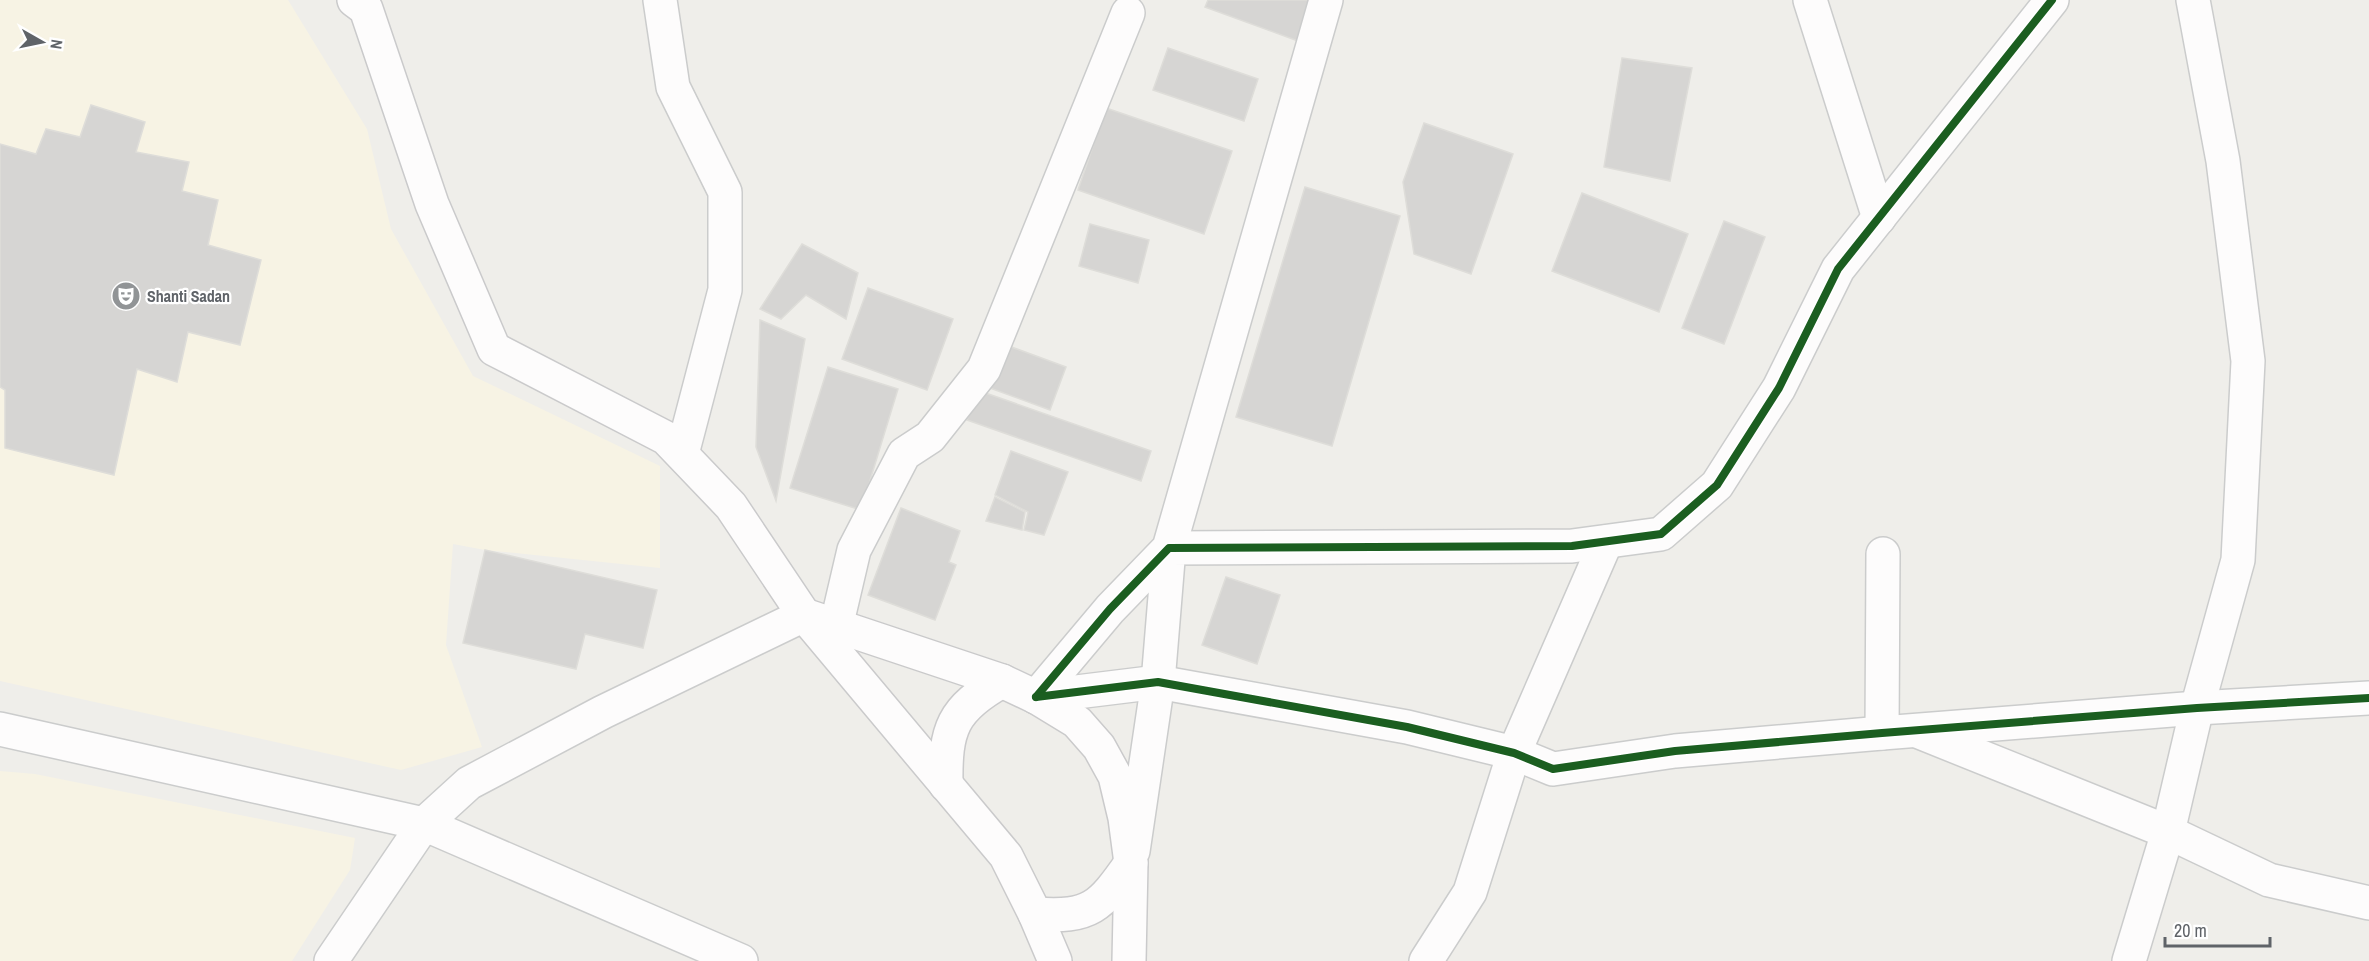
<svg xmlns="http://www.w3.org/2000/svg" width="2369" height="961" viewBox="0 0 2369 961" font-family="'Archivo Narrow',sans-serif">
<rect width="100%" height="100%" fill="#efeeea"/>
<g fill="#f7f3e4">
<path d="M 0,0 L 288,0 L 367,129 L 391,229 L 473,376 L 660,466 L 660,568 L 485,550 L 453,544 L 446,645 L 482,747 L 401,770 L 0,681 Z"/>
<path d="M 0,771 L 35,774 L 355,838 L 350,870 L 292,961 L 0,961 Z"/>
</g>
<g fill="#d6d5d3" stroke="#deddd9" stroke-width="1.5">
<path d="M 1208,0 L 1312,0 L 1298,41 L 1205,7 Z"/>
<path d="M 1168,48 L 1258,79 L 1244,121 L 1153,90 Z"/>
<path d="M 1622,58 L 1692,68 L 1670,181 L 1604,167 Z"/>
<path d="M 91,105 L 145,122 L 136,152 L 189,162 L 182,191 L 218,200 L 208,245 L 261,260 L 240,345 L 188,332 L 177,382 L 137,369 L 114,475 L 5,448 L 5,390 L 0,387 L 0,144 L 36,154 L 46,129 L 80,137 Z"/>
<path d="M 1106,108 L 1232,151 L 1204,234 L 1078,190 Z"/>
<path d="M 1424,123 L 1513,154 L 1471,274 L 1414,254 L 1403,182 Z"/>
<path d="M 1305,187 L 1400,216 L 1332,446 L 1236,417 Z"/>
<path d="M 1582,193 L 1688,234 L 1659,312 L 1552,271 Z"/>
<path d="M 1724,221 L 1765,237 L 1724,344 L 1682,328 Z"/>
<path d="M 1090,224 L 1149,240 L 1138,283 L 1079,266 Z"/>
<path d="M 802,244 L 858,273 L 846,319 L 806,295 L 781,319 L 760,309 Z"/>
<path d="M 868,288 L 953,319 L 927,390 L 842,359 Z"/>
<path d="M 760,320 L 805,339 L 776,501 L 756,447 Z"/>
<path d="M 1006,345 L 1066,367 L 1050,410 L 990,388 Z"/>
<path d="M 828,367 L 898,389 L 861,510 L 790,488 Z"/>
<path d="M 977,390 L 1151,451 L 1141,481 L 967,420 Z"/>
<path d="M 1011,451 L 1068,472 L 1044,535 L 1024,530 L 1028,512 L 995,495 Z"/>
<path d="M 995,497 L 1025,512 L 1022,530 L 986,521 Z"/>
<path d="M 901,508 L 960,531 L 949,562 L 956,565 L 935,620 L 868,595 Z"/>
<path d="M 485,550 L 657,590 L 643,648 L 585,634 L 576,669 L 463,643 Z"/>
<path d="M 1226,577 L 1280,595 L 1257,664 L 1202,645 Z"/>
</g>
<g fill="none" stroke-linecap="round" stroke-linejoin="round">
<g stroke="#cbcccc" stroke-width="36">
<g id="minor">
<path d="M 660,0 L 673,87 L 725,192 L 725,290 L 682,454"/>
<path d="M 1810,0 L 1879,218"/>
<path d="M 836,627 L 854,550 L 904,454 L 930,437 L 984,369 L 1128,13"/>
<path d="M 1036,697 L 1110,609 L 1169,548 L 1326,0"/>
<path d="M 1917,731 L 2168,832 L 2269,880 L 2369,903"/>
<path d="M 1882,733 L 1883,554"/>
<path d="M 331,961 L 424,824 L 469,783 L 603,712 L 804,615"/>
<path d="M 1426,961 L 1470,892 L 1514,753"/>
<path d="M 2129,961 L 2168,832 L 2197,708"/>
</g>
</g>
<g stroke="#cbcccc" stroke-width="36">
<g id="tertiary">
<path d="M 2193,0 L 2223,161 L 2248,361 L 2238,560 L 2197,708"/>
<path d="M 1036,697 L 1158,682 L 1407,727 L 1514,753 L 1553,769 L 1675,751 L 1882,733 L 2197,708 L 2369,698"/>
<path d="M 0,729 L 424,824 L 741,961"/>
<path d="M 1514,753 L 1606,542"/>
<path d="M 1133,851 L 1158,682 L 1169,548 L 1572,546 L 1661,534 L 1717,485 L 1779,388 L 1838,269 L 2052,0"/>
</g>
</g>
<g stroke="#cacacb" stroke-width="36">
<g id="secondary">
<path d="M 354,0 L 366,9 L 432,204 L 494,349 L 666,438 L 731,506 L 804,615 L 1006,856 L 1035,914 L 1055,961"/>
<path d="M 807,616 L 1002,681 L 1036,697 L 1077,722 L 1099,747 L 1115,776 L 1125,818 L 1131,863 L 1129,961"/>
<path d="M 946,785 C 945,729 952,709 1002,681"/>
<path d="M 1035,914 C 1091,918 1100,907 1131,863"/>
</g>
</g>
<use href="#minor" stroke="#fdfcfc" stroke-width="33"/>
<use href="#tertiary" stroke="#fdfcfc" stroke-width="33"/>
<use href="#secondary" stroke="#fdfcfc" stroke-width="33"/>
<g stroke="#fff" stroke-width="11">
<g id="cycleway">
<path d="M 1036,697 L 1110,609 L 1169,548 L 1572,546 L 1661,534 L 1717,485 L 1779,388 L 1838,269 L 2052,0"/>
<path d="M 1036,697 L 1158,682 L 1407,727 L 1514,753 L 1553,769 L 1675,751 L 1882,733 L 2197,708 L 2369,698"/>
</g>
</g>
<use href="#cycleway" stroke="#1b5e20" stroke-width="8"/>
</g>
<defs>
<g id="theatre-disc" transform="scale(1.5)"><circle r="9.5" fill="#919496" stroke="#fff"/><path d="M-5-5.5Q0-4 5-5.5V0Q5 5 0 6Q-5 5-5 0ZM-3.3-2.5H-1v1.5H-3.3ZM1-2.5H3.3v1.5H1ZM-2.8 1Q0 5.5 2.8 1Z" fill="#fff"/></g>
</defs>
<g fill-rule="evenodd">
<use href="#theatre-disc" x="126" y="296"/>
</g>
<g text-anchor="middle" stroke-width="4.5" stroke-linejoin="round" paint-order="stroke">
<g font-size="16" font-weight="bold" fill="#5f6368" stroke="#fff" text-anchor="start">
<text x="147" y="302">Shanti Sadan</text>
</g>
</g>
<g transform="translate(42 42) rotate(99)" stroke="#ffffff" stroke-width="4.5" paint-order="stroke">
<path d="M0-4.5L10 22L0 15L-10 22Z" fill="#5f6368"/>
<text y="-9" font-size="16" font-weight="bold" text-anchor="middle" fill="#5f6368">N</text>
</g>
<path d="M2165 937v9h105v-9" fill="none" stroke="#5f6368" stroke-width="3"/>
<text x="2174" y="937" font-size="18" fill="#5f6368" stroke="#ffffff" stroke-width="4.5" paint-order="stroke">20 m</text>
</svg>
